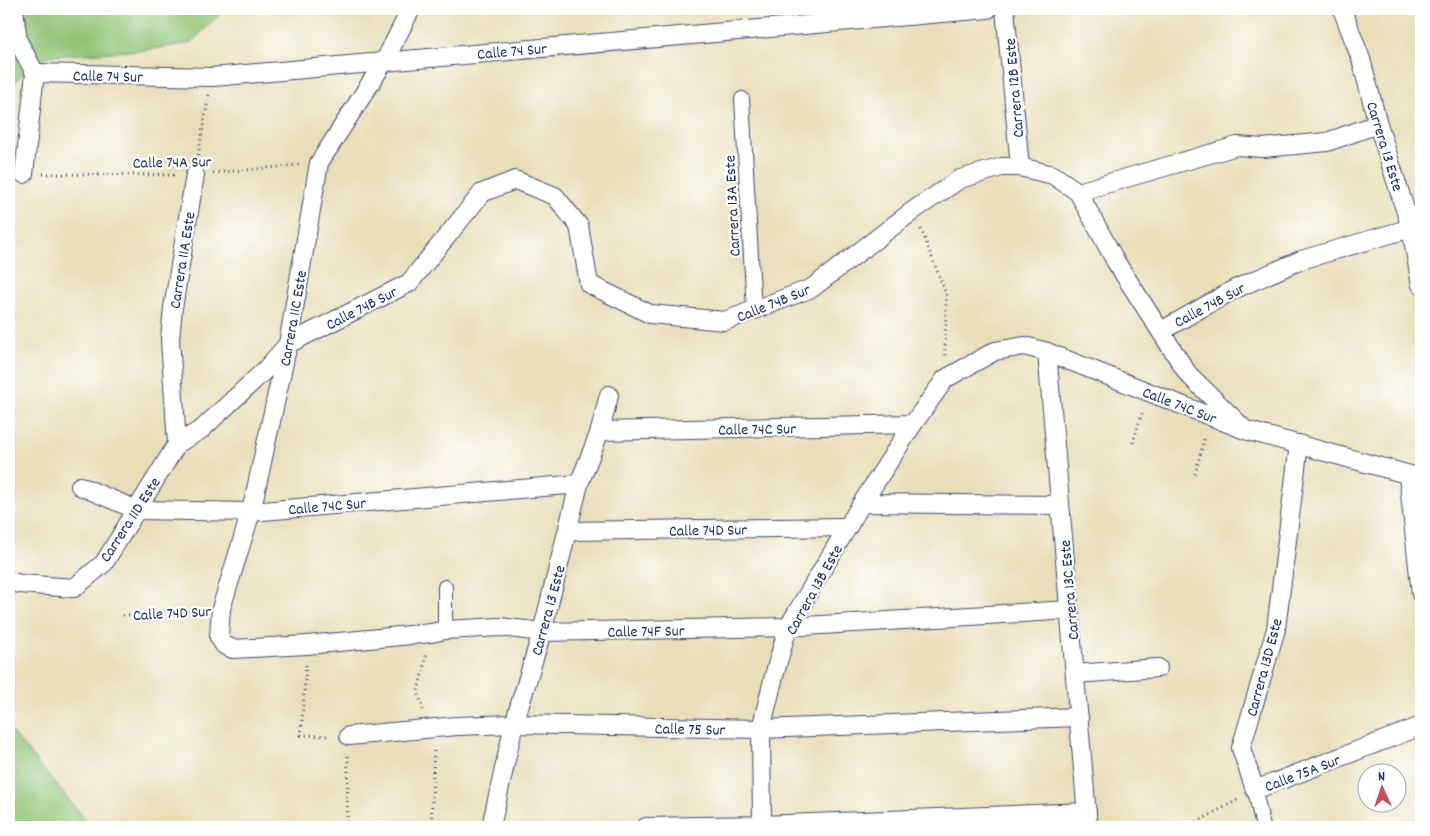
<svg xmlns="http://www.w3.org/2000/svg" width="1430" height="836" viewBox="0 0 1430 836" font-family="Dekko,sans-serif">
<rect width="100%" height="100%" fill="#fff"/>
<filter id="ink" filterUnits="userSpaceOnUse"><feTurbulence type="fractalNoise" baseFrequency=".02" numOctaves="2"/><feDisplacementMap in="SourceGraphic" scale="10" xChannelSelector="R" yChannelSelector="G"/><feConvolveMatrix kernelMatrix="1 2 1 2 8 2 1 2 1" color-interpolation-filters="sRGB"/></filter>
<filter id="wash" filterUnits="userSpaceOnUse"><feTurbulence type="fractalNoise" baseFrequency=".0096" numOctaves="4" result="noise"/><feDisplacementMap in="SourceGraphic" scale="20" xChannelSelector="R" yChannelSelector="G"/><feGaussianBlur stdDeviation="1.12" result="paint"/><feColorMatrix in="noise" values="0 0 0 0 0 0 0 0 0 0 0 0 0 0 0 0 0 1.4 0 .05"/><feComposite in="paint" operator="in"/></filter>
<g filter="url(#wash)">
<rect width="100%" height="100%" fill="#e8dfba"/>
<g fill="#8fc273" stroke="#557868">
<path d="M 9,9 L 225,9 L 191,43 L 146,50 L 49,56 L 9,85 Z"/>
<path d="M 9,729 L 92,827 L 9,827 Z"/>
</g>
</g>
<g filter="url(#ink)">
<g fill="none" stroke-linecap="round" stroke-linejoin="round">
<g stroke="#3a496c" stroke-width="16">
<g id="pedestrian">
<path d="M 742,99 L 754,310"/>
<path d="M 445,630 L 445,587"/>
<path d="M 1255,790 L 1263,827"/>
</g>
</g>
<g stroke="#3a496c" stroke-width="20">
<g id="minor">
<path d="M 14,9 L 18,41 L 35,73 L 24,174"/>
<path d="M 411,9 L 384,62 L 319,163 L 288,344 L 251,512 L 221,609 L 219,637 L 224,645 L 233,649 L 307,645 L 431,633 L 445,630 L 500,627 L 542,632 L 788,627 L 1070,610"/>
<path d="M 1005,9 L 1020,167"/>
<path d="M 1342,9 L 1361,59 L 1378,124 L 1411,228 L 1421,285"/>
<path d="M 35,73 L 212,77 L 988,9"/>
<path d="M 1078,192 L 1237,146 L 1263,148 L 1327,142 L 1378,124"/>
<path d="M 1161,331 L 1235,289 L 1301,260 L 1411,228"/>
<path d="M 1047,352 L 1088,827"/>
<path d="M 600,431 L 913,424"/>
<path d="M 177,444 L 170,339 L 173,308 L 195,175"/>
<path d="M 1299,444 L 1276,629 L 1241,748 L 1255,790 L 1421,726"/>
<path d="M 1408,475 L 1421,594"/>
<path d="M 80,486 L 137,510 L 251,512 L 579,484"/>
<path d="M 862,503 L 1060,505"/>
<path d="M 568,531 L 848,527"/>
<path d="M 9,581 L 20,584 L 74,588 L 104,563 L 177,444 L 202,429 L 266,369 L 288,344 L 409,283 L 482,193 L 515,180 L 555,196 L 579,226 L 589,284 L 650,314 L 725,321 L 812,288 L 914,210 L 960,179 L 1002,167 L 1020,167 L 1053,175 L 1078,192 L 1116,262 L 1188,374 L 1245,430"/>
<path d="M 1075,674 L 1158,668"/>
<path d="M 349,736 L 457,726 L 514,724 L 761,729 L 1079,717"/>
<path d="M 491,827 L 514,724 L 542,632 L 579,484 L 600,431 L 609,395"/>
<path d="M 646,827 L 762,825 L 1087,812"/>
<path d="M 762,827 L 761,729 L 774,676 L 788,627 L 862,503 L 913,424 L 945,379 L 995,351 L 1024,346 L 1047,352 L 1245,430 L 1421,478"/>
</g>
</g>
<g stroke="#3a496c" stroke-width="3" stroke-dasharray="1 4" stroke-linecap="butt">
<path d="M 198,155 L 209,95"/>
<path d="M 213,173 L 299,165"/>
<path d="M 43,174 L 177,175"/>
<path d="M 921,229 L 946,294 L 945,356"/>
<path d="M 1133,443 L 1143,410"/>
<path d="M 1195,474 L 1205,436"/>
<path d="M 123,615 L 201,610"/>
<path d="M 306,665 L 301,735 L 330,736"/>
<path d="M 423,710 L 418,691 L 427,653"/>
<path d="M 347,827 L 348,755"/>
<path d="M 431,827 L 434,748"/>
<path d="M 1188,827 L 1239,799"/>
</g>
<use href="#pedestrian" stroke="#fff" stroke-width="14"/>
<use href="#minor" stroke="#fff" stroke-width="18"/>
</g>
</g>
<g text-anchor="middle" stroke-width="4.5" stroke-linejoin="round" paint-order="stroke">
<g font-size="16" fill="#1b2f5e" stroke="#fff">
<text transform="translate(512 50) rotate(-5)" y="6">Calle 74 Sur</text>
<text transform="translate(108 75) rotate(1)" y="6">Calle 74 Sur</text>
<text transform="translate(1013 88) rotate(-95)" y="6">Carrera 12B Este</text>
<text transform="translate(1386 146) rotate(73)" y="6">Carrera 13 Este</text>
<text transform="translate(172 161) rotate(-1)" y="6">Calle 74A Sur</text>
<text transform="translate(731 206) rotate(-93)" y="6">Carrera 13A Este</text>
<text transform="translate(181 260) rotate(-81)" y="6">Carrera 11A Este</text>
<text transform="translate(773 302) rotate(-22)" y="6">Calle 74B Sur</text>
<text transform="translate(1209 304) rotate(-28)" y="6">Calle 74B Sur</text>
<text transform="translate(361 307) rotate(-27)" y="6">Calle 74B Sur</text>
<text transform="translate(292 318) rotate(-80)" y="6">Carrera 11C Este</text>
<text transform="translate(1180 404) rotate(21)" y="6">Calle 74C Sur</text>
<text transform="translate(757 428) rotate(-1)" y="6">Calle 74C Sur</text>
<text transform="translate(327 505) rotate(-5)" y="6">Calle 74C Sur</text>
<text transform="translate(129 519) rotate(-57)" y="6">Carrera 11D Este</text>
<text transform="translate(708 529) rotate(-1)" y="6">Calle 74D Sur</text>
<text transform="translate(813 589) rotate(-61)" y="6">Carrera 13B Este</text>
<text transform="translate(1068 590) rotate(-95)" y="6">Carrera 13C Este</text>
<text transform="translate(547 610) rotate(-75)" y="6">Carrera 13 Este</text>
<text transform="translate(172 612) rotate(-3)" y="6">Calle 74D Sur</text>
<text transform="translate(646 630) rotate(-1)" y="6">Calle 74F Sur</text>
<text transform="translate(1263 667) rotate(-75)" y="6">Carrera 13D Este</text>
<text transform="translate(690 728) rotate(1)" y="6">Calle 75 Sur</text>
<text transform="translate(1302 772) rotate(-21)" y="6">Calle 75A Sur</text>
</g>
</g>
<rect width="1430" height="836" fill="none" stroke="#fff" stroke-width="30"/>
<g transform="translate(1382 788) rotate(357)"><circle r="24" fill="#ffffff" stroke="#a4acbf"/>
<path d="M0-4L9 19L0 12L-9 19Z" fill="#d1495b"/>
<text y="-8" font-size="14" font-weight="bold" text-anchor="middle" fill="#1b2f5e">N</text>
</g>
</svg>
